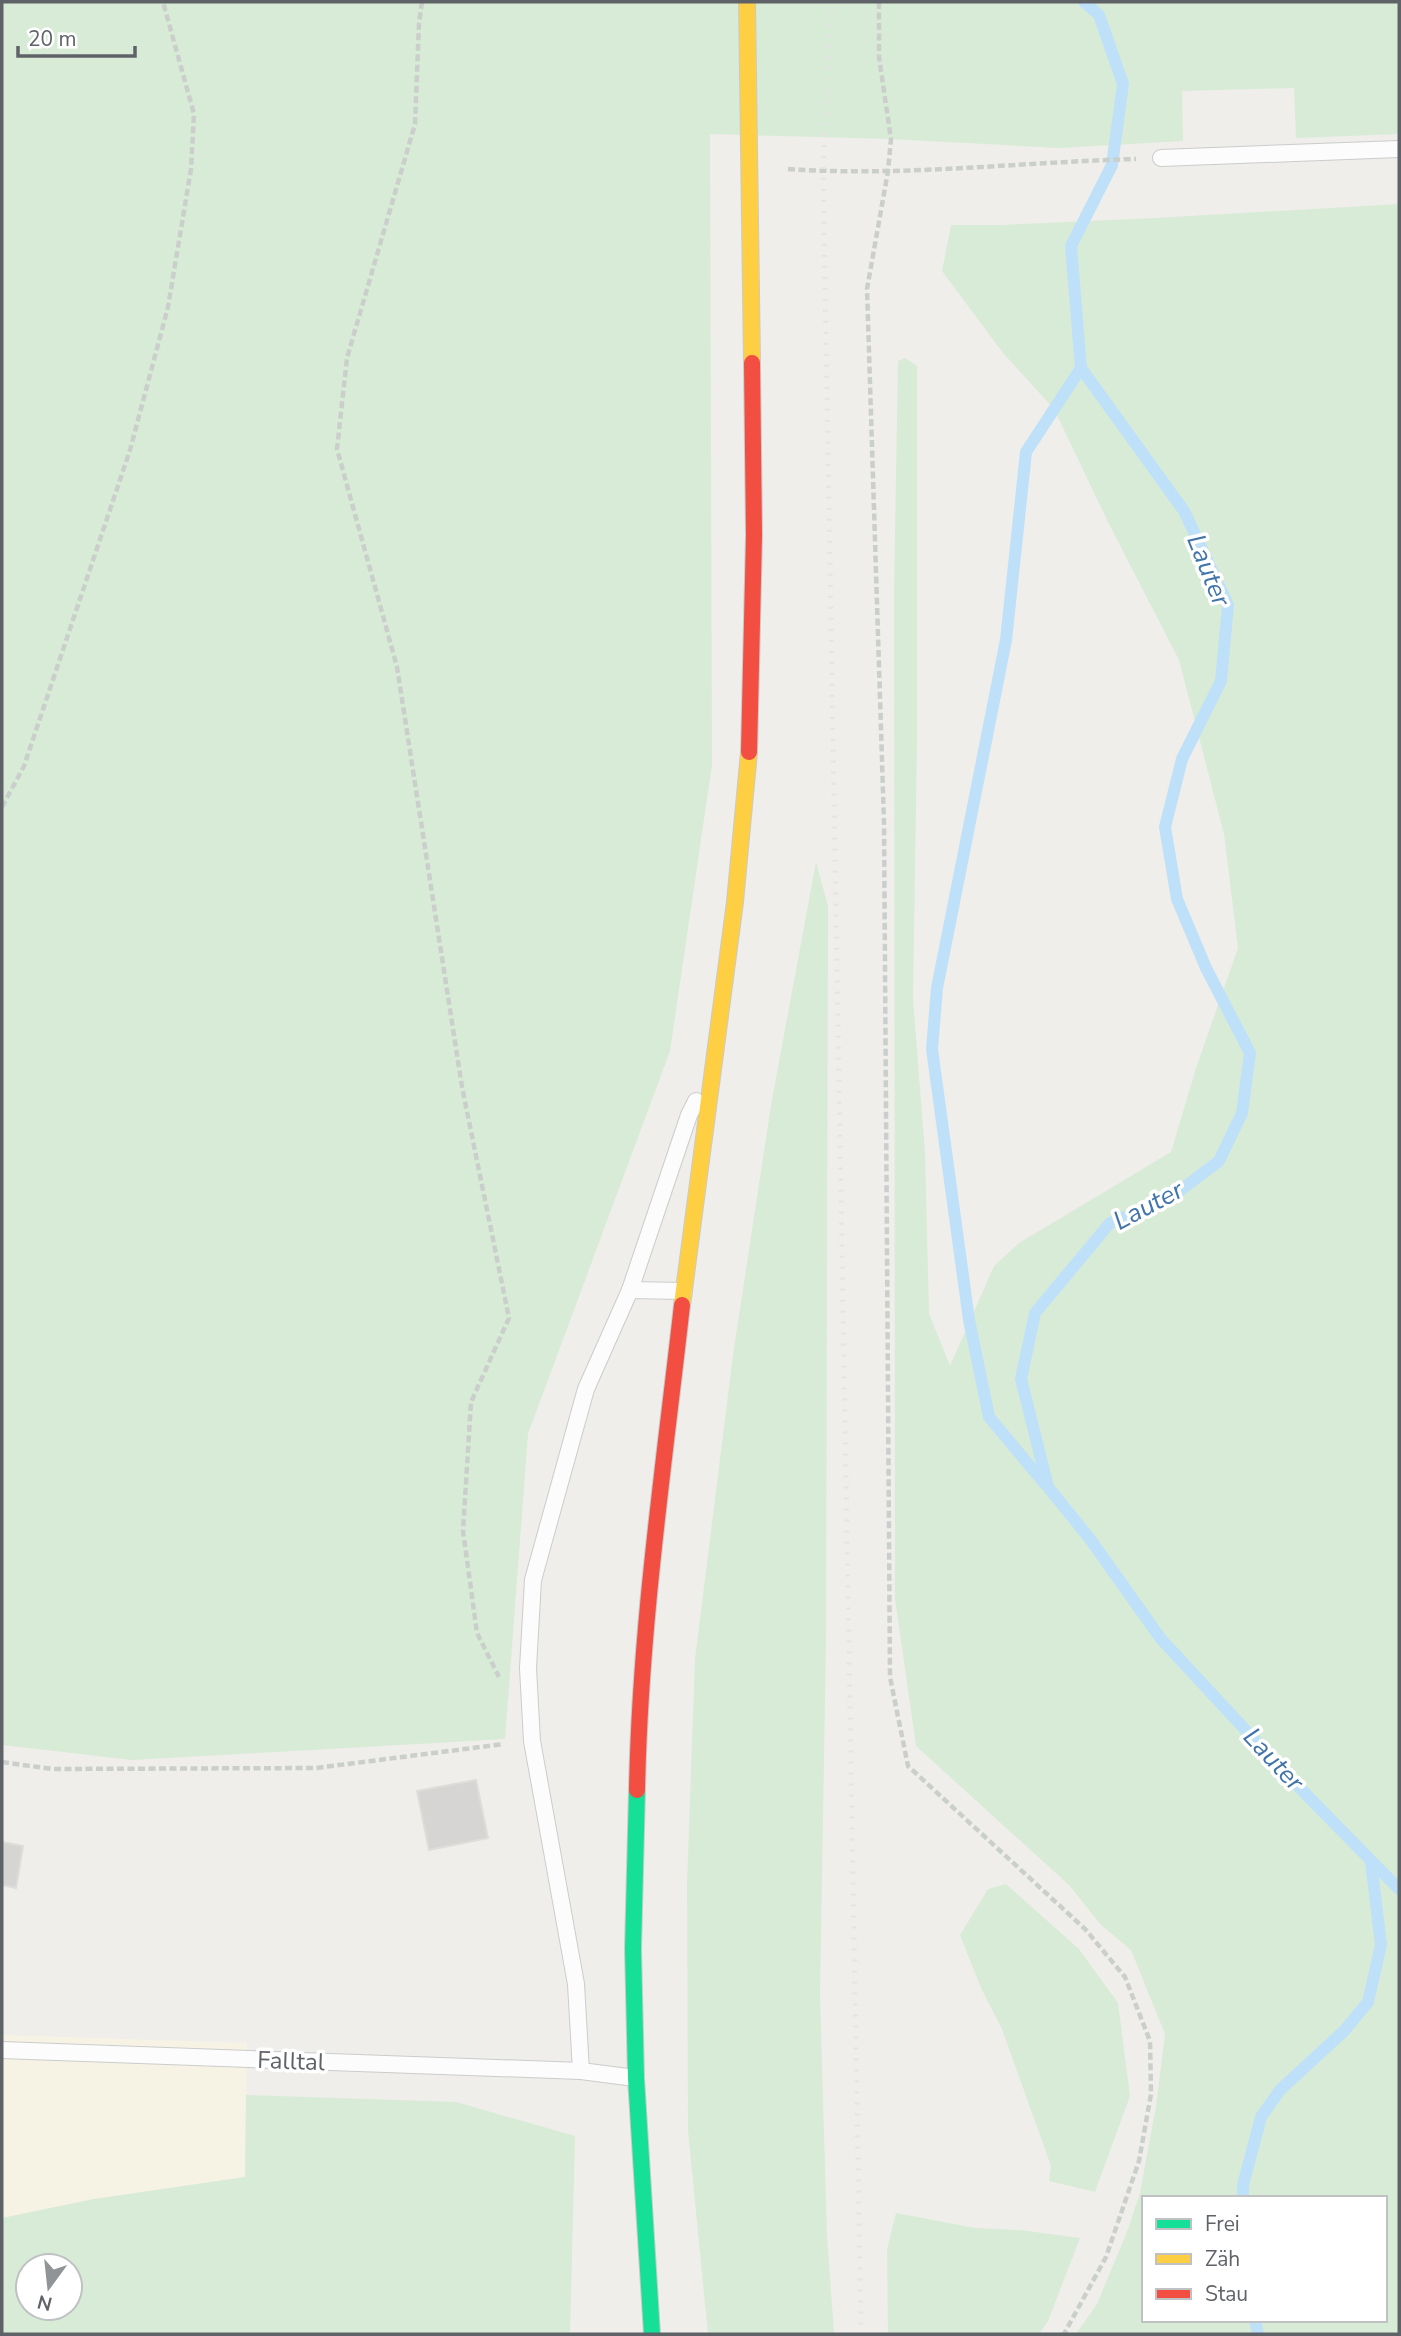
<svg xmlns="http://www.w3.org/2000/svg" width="1401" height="2336" viewBox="0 0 1401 2336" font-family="'Nunito Sans',sans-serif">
<rect width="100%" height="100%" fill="#efeeea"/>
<path fill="#f7f3e4" d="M 2,2035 L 247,2043 L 245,2177 L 94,2199 L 2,2218 Z"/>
<g fill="#d8ebd6" fill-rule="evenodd">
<path d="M 2,2 L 1399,2 L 1399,134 L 1296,138 L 1294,88 L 1182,91 L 1183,141 L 1058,148 L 891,139 L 710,134 L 712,765 L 670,1051 L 528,1434 L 505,1739 L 132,1760 L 2,1745 Z"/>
<path d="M 1399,204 L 1399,2334 L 1076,2334 L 1097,2304 L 1127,2232 L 1140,2193 L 1156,2106 L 1165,2034 L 1131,1950 L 1101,1925 L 1069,1885 L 916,1746 L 895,1599 L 894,590 L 898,361 L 905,358 L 917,366 L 917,739 L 913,999 L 925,1153 L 929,1313 L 950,1366 L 994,1266 L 1019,1243 L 1171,1152 L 1196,1068 L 1238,948 L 1224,834 L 1179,660 L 1108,522 L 1054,409 L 1003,353 L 942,271 L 951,225 L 1002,225 L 1156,218 ZM 1144,2198 L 1385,2198 L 1385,2320 L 1144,2320 Z"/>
<path d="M 816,862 L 828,906 L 826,1641 L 820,1995 L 827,2236 L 834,2334 L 708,2334 L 688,2131 L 687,1885 L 695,1659 L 733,1355 L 771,1105 Z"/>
<path d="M 1006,1884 L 1079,1949 L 1118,2003 L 1130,2096 L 1095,2192 L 1049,2181 L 1051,2166 L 1002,2029 L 981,1988 L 960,1935 L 988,1889 Z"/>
<path d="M 246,2095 L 456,2102 L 575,2136 L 570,2334 L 2,2334 L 2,2218 L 94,2199 L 245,2177 ZM 28,2266 L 70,2266 L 70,2308 L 28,2308 Z"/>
<path d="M 896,2213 L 975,2228 L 1020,2230 L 1080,2238 L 1048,2321 L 1039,2334 L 888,2334 L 887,2250 Z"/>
</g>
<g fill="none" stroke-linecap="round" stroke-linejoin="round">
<g stroke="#bfe0f9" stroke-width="12">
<path d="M 1084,2 L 1099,15 L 1123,84 L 1112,165 L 1071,246 L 1081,368 L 1184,511 L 1228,605 L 1221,681 L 1182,759 L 1165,827 L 1177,899 L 1206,968 L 1250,1053 L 1242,1113 L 1219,1161 L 1169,1199 L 1110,1223 L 1035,1313 L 1021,1379 L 1048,1487 L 1090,1539 L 1161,1639 L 1291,1779 L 1399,1889"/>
<path d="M 1045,1484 L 989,1417 L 969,1320 L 932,1049 L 937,988 L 1006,640 L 1026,452 L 1081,368"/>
<path d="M 1243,2198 L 1243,2185 L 1261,2117 L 1280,2090 L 1344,2031 L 1368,2002 L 1381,1945 L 1371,1862"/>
<path d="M 1255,2320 L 1258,2334"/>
</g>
</g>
<g fill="#d6d5d3" stroke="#deddd9" stroke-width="2">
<path d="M 476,1780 L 488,1838 L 429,1850 L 417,1791 Z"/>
<path d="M 2,1842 L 23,1846 L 16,1888 L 2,1885 Z"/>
</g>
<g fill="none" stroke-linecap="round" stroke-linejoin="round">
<g stroke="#cbcccc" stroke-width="18">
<g id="lane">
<path d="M 1161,158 L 1399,149"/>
<path d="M 630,1290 L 684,1291"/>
<path d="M 2,2050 L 581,2071 L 635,2078"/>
<path d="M 581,2071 L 576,1984 L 532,1741 L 528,1668 L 533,1580 L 586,1389 L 630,1290 L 689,1115 L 696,1101"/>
</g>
</g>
<g stroke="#cacacb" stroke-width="18">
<path id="fast" d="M 637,1790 L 633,1949 L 636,2078 L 652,2334"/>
</g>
<g stroke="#cacacb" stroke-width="18">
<g id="slow">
<path d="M 747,2 L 752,363"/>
<path d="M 682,1305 L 735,902 L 749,752"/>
</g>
</g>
<g stroke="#cacacb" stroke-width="18">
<g id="jam">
<path d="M 749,752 L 754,535 L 752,363"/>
<path d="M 637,1790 C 640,1627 664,1466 682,1305"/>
</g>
</g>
<g stroke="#cacfcc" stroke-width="4.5" stroke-dasharray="7 3.5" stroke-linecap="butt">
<path d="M 422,2 L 419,23 L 415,124 L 347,358 L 337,449 L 397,667 L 462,1087 L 509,1318 L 471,1402 L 463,1531 L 477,1633 L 499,1677"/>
<path d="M 879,2 L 879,57 L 891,139 L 888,171 L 867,289 L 884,823 L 890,1677 L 908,1766 L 1085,1929 L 1125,1977 L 1150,2041 L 1151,2094 L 1139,2161 L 1106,2257 L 1064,2334"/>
<path d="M 788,169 C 903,177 1020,162 1136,159"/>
<path d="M 2,807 L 24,766 L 130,450 L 168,307 L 191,169 L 194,114 L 163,2"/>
<path d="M 2,1762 L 52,1769 L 316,1768 L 504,1744"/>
</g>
<use href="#lane" stroke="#fdfcfc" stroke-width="16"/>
<use href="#fast" stroke="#16e098" stroke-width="16"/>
<use href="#slow" stroke="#ffcf43" stroke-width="16"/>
<use href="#jam" stroke="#f24e42" stroke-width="16"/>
<path stroke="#e4e4e4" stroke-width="5" stroke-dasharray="2 9" stroke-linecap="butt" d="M 832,2 L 823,169 L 861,2334"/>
</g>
<g text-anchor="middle" stroke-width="7" stroke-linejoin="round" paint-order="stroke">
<g font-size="24" fill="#5f6368" stroke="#fff">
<text transform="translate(291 2061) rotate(2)" y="8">Falltal</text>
</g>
<g font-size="26" font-style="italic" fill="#4174aa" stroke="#fff">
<text transform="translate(1209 570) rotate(68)" y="9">Lauter</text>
<text transform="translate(1148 1205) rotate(-28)" y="9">Lauter</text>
<text transform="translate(1274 1759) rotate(47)" y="9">Lauter</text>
</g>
</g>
<rect width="1401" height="2336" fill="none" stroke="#5f6368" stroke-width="7"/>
<rect x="1142" y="2196" width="245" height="126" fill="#ffffff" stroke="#bfc1c3" stroke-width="2"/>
<rect x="1156" y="2219" width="35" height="10" fill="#16e098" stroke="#bfc1c3" stroke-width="2"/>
<text x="1205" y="2231" font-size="21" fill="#5f6368">Frei</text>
<rect x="1156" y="2254" width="35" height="10" fill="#ffcf43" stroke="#bfc1c3" stroke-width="2"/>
<text x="1205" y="2266" font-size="21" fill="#5f6368">Zäh</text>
<rect x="1156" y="2289" width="35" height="10" fill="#f24e42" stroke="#bfc1c3" stroke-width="2"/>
<text x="1205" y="2301" font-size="21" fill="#5f6368">Stau</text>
<g transform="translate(49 2287) rotate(195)"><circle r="33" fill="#ffffff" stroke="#bfc1c3" stroke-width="2"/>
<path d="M0-5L12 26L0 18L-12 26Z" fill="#919496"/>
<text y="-10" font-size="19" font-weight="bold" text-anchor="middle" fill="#5f6368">N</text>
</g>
<path d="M18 46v10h117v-10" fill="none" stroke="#5f6368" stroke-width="3.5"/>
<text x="28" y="46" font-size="21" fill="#5f6368" stroke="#ffffff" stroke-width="5" paint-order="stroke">20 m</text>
</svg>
